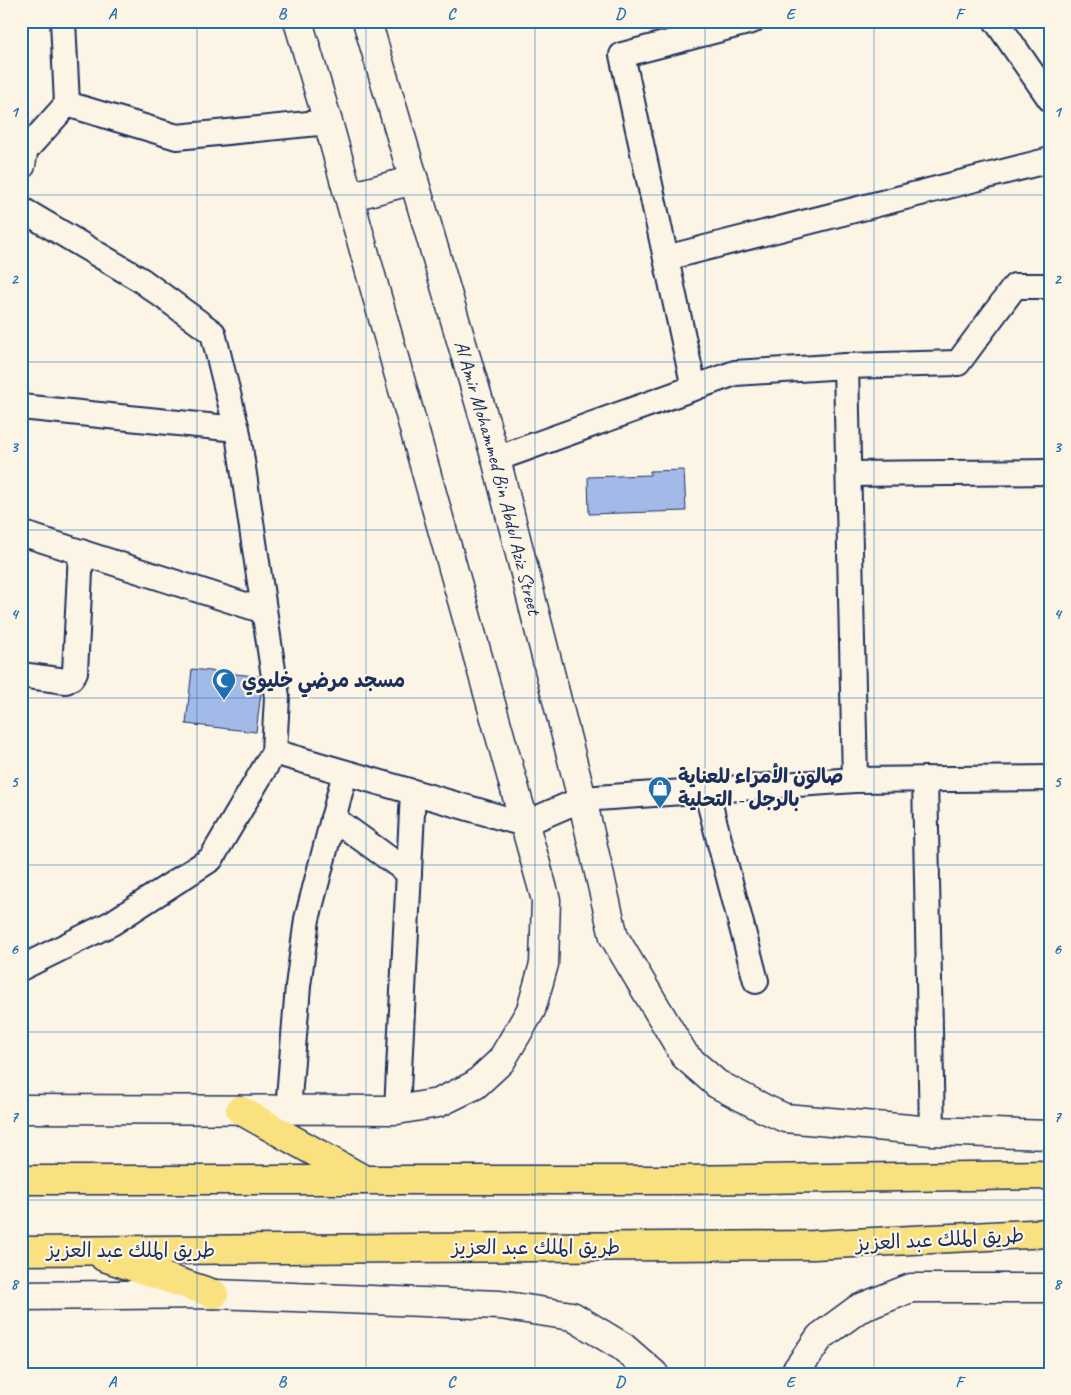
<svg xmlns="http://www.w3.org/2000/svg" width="1071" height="1395" viewBox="0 0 1071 1395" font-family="Caveat,'Playpen Sans Arabic',sans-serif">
<rect width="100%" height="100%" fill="#fcf5e5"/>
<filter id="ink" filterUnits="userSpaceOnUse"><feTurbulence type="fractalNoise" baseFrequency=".02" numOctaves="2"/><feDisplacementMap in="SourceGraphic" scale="10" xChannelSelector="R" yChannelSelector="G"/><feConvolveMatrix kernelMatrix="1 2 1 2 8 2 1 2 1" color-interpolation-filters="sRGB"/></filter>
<g filter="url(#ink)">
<g fill="#a3bae8" stroke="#1b2f5e">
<path d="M 684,470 L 686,511 L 589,514 L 588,477 L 650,475 L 650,471 Z"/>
<path d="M 192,669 L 263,677 L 256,732 L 186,724 Z"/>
</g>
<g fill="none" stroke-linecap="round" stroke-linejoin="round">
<g stroke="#1b2f5e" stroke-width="28">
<g id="street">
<path d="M 996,21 L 1050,99"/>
<path d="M 67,104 L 177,137 L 328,122"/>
<path d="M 23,153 L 67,104 L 63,21"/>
<path d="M 21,209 L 141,280 L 213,333 L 238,434 L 277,697 L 274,752 L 211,859 L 112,923 L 21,968"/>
<path d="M 666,258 L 1050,160"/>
<path d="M 846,366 L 855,780"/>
<path d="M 694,388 L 622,55 L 752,21"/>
<path d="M 21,407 L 237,429"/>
<path d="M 496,459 L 735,373 L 846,366 L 958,363 L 1015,286 L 1050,286"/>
<path d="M 849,474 L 1050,472"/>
<path d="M 21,533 L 264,611"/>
<path d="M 21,675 L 66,681 L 71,678 L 75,672 L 81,552"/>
<path d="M 274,752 L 524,824 L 582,799 L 855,780 L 1050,778"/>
<path d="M 925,779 L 932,1131"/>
<path d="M 706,790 L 756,981"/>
<path d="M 333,818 L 409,873"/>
<path d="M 288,1110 L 298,986 L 307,919 L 345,773"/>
<path d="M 397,1110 L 413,792"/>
</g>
</g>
<g stroke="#1b2f5e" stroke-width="31">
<g id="secondary">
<path id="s1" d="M 367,21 L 496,459 L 582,799 L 614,937 L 685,1056 L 717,1084 L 763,1108 L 785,1118 L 932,1131 L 1050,1135"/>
<path d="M 21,143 L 23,153 L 21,165"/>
<path d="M 349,197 L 414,180"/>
<path d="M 21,1109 L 397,1110 L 438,1103 L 475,1085 L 501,1061 L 531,1010 L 544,964 L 546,900 L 328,122 L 298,21"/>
<path d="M 21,1296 L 214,1294 L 500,1305 L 572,1316 L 623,1347 L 654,1374"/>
<path d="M 794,1374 L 820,1337 L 858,1309 L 911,1288 L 1050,1288"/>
</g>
</g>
<g stroke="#1b2f5e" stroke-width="31">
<g id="primary">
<path d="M 240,1110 L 363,1179"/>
<path d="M 21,1180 L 678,1180 L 1050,1175"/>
<path d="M 21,1251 L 814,1245 L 1050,1233"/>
<path d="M 104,1257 L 214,1294"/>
</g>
</g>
<use href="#street" stroke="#fcf5e5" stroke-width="24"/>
<use href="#secondary" stroke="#fcf5e5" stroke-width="28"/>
<use href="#primary" stroke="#fae180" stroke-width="28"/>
</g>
</g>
<path fill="none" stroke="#1f6fb2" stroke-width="1" stroke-opacity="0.55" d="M 197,21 L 197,1374M 366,21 L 366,1374M 535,21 L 535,1374M 705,21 L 705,1374M 874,21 L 874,1374M 21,195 L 1050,195M 21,362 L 1050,362M 21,530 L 1050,530M 21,698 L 1050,698M 21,865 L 1050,865M 21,1032 L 1050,1032M 21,1200 L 1050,1200"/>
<defs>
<g id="mosque-pin" transform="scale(1.25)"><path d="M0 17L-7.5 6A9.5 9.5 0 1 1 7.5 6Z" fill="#1f6fb2" stroke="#fcf5e5"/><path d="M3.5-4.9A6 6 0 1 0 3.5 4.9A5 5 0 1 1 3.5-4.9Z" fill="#fff"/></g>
<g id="shop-pin" transform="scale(1.25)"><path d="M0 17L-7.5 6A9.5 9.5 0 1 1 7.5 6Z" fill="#1f6fb2" stroke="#fcf5e5"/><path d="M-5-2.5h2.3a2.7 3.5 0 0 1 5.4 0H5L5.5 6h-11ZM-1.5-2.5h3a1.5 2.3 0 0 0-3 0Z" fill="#fff"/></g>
</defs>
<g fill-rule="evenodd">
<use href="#mosque-pin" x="224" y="680"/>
<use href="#shop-pin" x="660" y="788"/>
</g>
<g text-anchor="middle" stroke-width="4.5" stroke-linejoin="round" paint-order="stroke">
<g font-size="20" fill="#1b2f5e" stroke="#fcf5e5">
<text dy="7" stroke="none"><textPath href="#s1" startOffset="475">Al Amir Mohammed Bin Abdul Aziz Street</textPath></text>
<text transform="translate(940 1239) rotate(-3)" y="7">طريق الملك عبد العزيز</text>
<text x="536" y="1254">طريق الملك عبد العزيز</text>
<text x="131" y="1257">طريق الملك عبد العزيز</text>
</g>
<g font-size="20" font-weight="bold" fill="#1b2f5e" stroke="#fcf5e5" text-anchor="start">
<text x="242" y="687">مسجد مرضي خليوي</text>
<text x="678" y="783">صالون الأمراء للعناية<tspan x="678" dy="23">بالرجل - التحلية</tspan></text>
</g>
</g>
<rect width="1071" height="1395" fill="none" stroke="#fcf5e5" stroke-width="55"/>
<rect x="28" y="28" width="1016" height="1340" fill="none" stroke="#1f6fb2" stroke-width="2"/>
<g font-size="16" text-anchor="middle" font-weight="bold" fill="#1f6fb2">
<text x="112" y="19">A</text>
<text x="282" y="19">B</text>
<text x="451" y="19">C</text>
<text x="620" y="19">D</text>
<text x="790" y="19">E</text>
<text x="959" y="19">F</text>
<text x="14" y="117">1</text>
<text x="1057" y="117">1</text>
<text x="14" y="284">2</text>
<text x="1057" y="284">2</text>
<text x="14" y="452">3</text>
<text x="1057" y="452">3</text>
<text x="14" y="619">4</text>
<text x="1057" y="619">4</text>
<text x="14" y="787">5</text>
<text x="1057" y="787">5</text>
<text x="14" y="954">6</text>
<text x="1057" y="954">6</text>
<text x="14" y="1122">7</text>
<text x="1057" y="1122">7</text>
<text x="14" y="1289">8</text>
<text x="1057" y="1289">8</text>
<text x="112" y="1387">A</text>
<text x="282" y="1387">B</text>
<text x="451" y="1387">C</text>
<text x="620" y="1387">D</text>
<text x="790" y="1387">E</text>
<text x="959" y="1387">F</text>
</g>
</svg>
